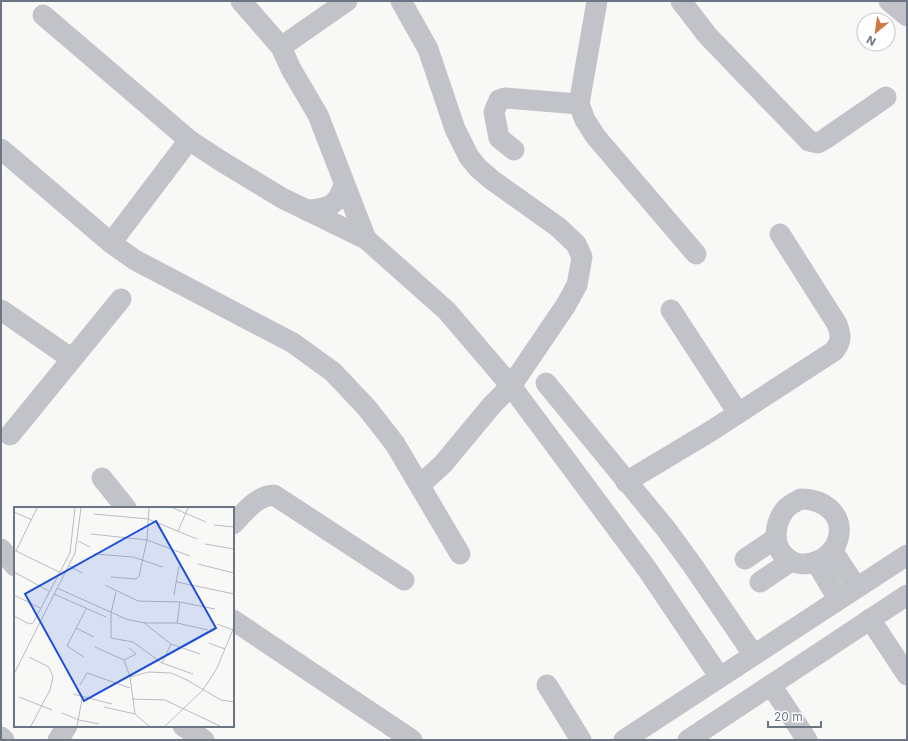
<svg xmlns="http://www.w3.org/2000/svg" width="908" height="741" viewBox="0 0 908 741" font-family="Inter,sans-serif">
<rect width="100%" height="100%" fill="#f8f9f7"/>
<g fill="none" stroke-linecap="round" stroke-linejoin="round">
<g stroke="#c1c3c8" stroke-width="21">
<path d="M 241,1 L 281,47 L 291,69 L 318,115 L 366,239"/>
<path d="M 401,1 L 428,49 L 455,129 L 469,157 L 478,168 L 492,180 L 558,227 L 576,244 L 582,257 L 577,285 L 566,305 L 511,386 L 492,405 L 443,464 L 420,485"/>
<path d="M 597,1 L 579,104 L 585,120 L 596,137 L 696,254"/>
<path d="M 681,1 L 707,35 L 809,141 L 818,143 L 825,139 L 886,97"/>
<path d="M 889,1 L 907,16"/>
<path d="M 43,15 L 189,140 L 221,161 L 282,198 L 366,239 L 447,311 L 511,386 L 647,569 L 719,676"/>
<path d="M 281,47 L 347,1"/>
<path d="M 1,149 L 111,243 L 135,260 L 293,343 L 333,372 L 367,408 L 395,444 L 460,554"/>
<path d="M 514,150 L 499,138 L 494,112 L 499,100 L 505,98 L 579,104"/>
<path d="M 306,210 C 328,209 338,206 344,184"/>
<path d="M 111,243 L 189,140"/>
<path d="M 1,310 L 72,359"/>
<path d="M 671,310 L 738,413"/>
<path d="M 546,383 L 666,529 L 693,566 L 753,654"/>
<path d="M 10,435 L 121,299"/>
<path d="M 102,478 L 126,508"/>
<path d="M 626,482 L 711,431 L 834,351 C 842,341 841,335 837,324 L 780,234"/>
<path d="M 801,499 C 823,499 845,514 838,539 C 833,559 804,572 787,558 C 772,547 774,525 784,511 C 788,505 795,502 801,499 Z"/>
<path d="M 233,524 C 245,512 256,496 274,495 L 404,580"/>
<path d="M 1,549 L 15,566"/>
<path d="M 832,550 L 856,587"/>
<path d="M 745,559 L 776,538"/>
<path d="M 816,562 L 838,599"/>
<path d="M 760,582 L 791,561"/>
<path d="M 870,619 L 907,675"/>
<path d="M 233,620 L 412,740"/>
<path d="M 547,685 L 581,740"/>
<path d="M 771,685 L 807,740"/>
<path d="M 183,726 L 204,740"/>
<path d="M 1,737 L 4,740"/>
<path d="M 58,740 L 67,726"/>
<path d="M 624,740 L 907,555"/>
<path d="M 688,740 L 907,595"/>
</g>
</g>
<g transform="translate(14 507)">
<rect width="220" height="220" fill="#f8f9f7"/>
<path fill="none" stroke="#b8bcc2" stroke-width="1" d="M 159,1 L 192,15M 0,5 L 18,13M 80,7 L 134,12 L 183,32M 200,18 L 220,20M 164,24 L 174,1M 77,27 L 133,33 L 176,49M 64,34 L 76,40M 191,37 L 220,42M 0,43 L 45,65M 2,44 L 23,1M 80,47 L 119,50 L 149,60M 184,57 L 220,66M 55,59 L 68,66M 0,65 L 35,84M 97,70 L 122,72 L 125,69 L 133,33 L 135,1M 163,75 L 220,87M 91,78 L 124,94 L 166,95 L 201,102M 43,81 L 112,112 L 130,116 L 163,116 L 194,123M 102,85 L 97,106 L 97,131 L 119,135 L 148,156 L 179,167M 40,87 L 92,110M 0,88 L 26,101M 160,88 L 165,59M 0,109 L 15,117 L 19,116 L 56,46 L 61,1M 130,116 L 157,137 L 186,147M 163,116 L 166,95M 203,117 L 219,123M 62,121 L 80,130M 195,136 L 211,142M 81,140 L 110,153 L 116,170 L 121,207M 15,150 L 35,160 L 39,170 L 36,183 L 17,219M 70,150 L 53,139 L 72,102M 110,153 L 122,147 L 115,141M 148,156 L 157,137M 0,167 L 61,46 L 67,1M 116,170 L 135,165 L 157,166 L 173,173 L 207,193 L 220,195M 66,178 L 73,166 L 116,181M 59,187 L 98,197M 5,190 L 38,203M 118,192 L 151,193 L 206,219M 90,200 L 121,207 L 135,219M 48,206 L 65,213 L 85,217M 63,219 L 68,192M 151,219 L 189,183 L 203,161 L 220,120"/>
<path fill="#1d4ed8" fill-opacity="0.15" stroke="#1d4ed8" stroke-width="2" d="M 142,14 L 202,121 L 70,194 L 11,87 Z"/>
<rect width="220" height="220" fill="none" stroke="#6b7584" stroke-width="2"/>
</g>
<rect width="908" height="741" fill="none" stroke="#6b7584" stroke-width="4"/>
<g transform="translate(876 32) rotate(209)"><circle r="19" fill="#ffffff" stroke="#c4c8ce"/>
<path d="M0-3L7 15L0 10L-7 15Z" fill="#ce7941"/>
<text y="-6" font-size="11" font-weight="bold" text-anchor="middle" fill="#6b7584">N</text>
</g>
<path d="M768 721v6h53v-6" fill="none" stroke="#6b7584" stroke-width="2"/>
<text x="774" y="721" font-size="12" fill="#6b7584" stroke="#ffffff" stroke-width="3" paint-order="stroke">20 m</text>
</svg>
